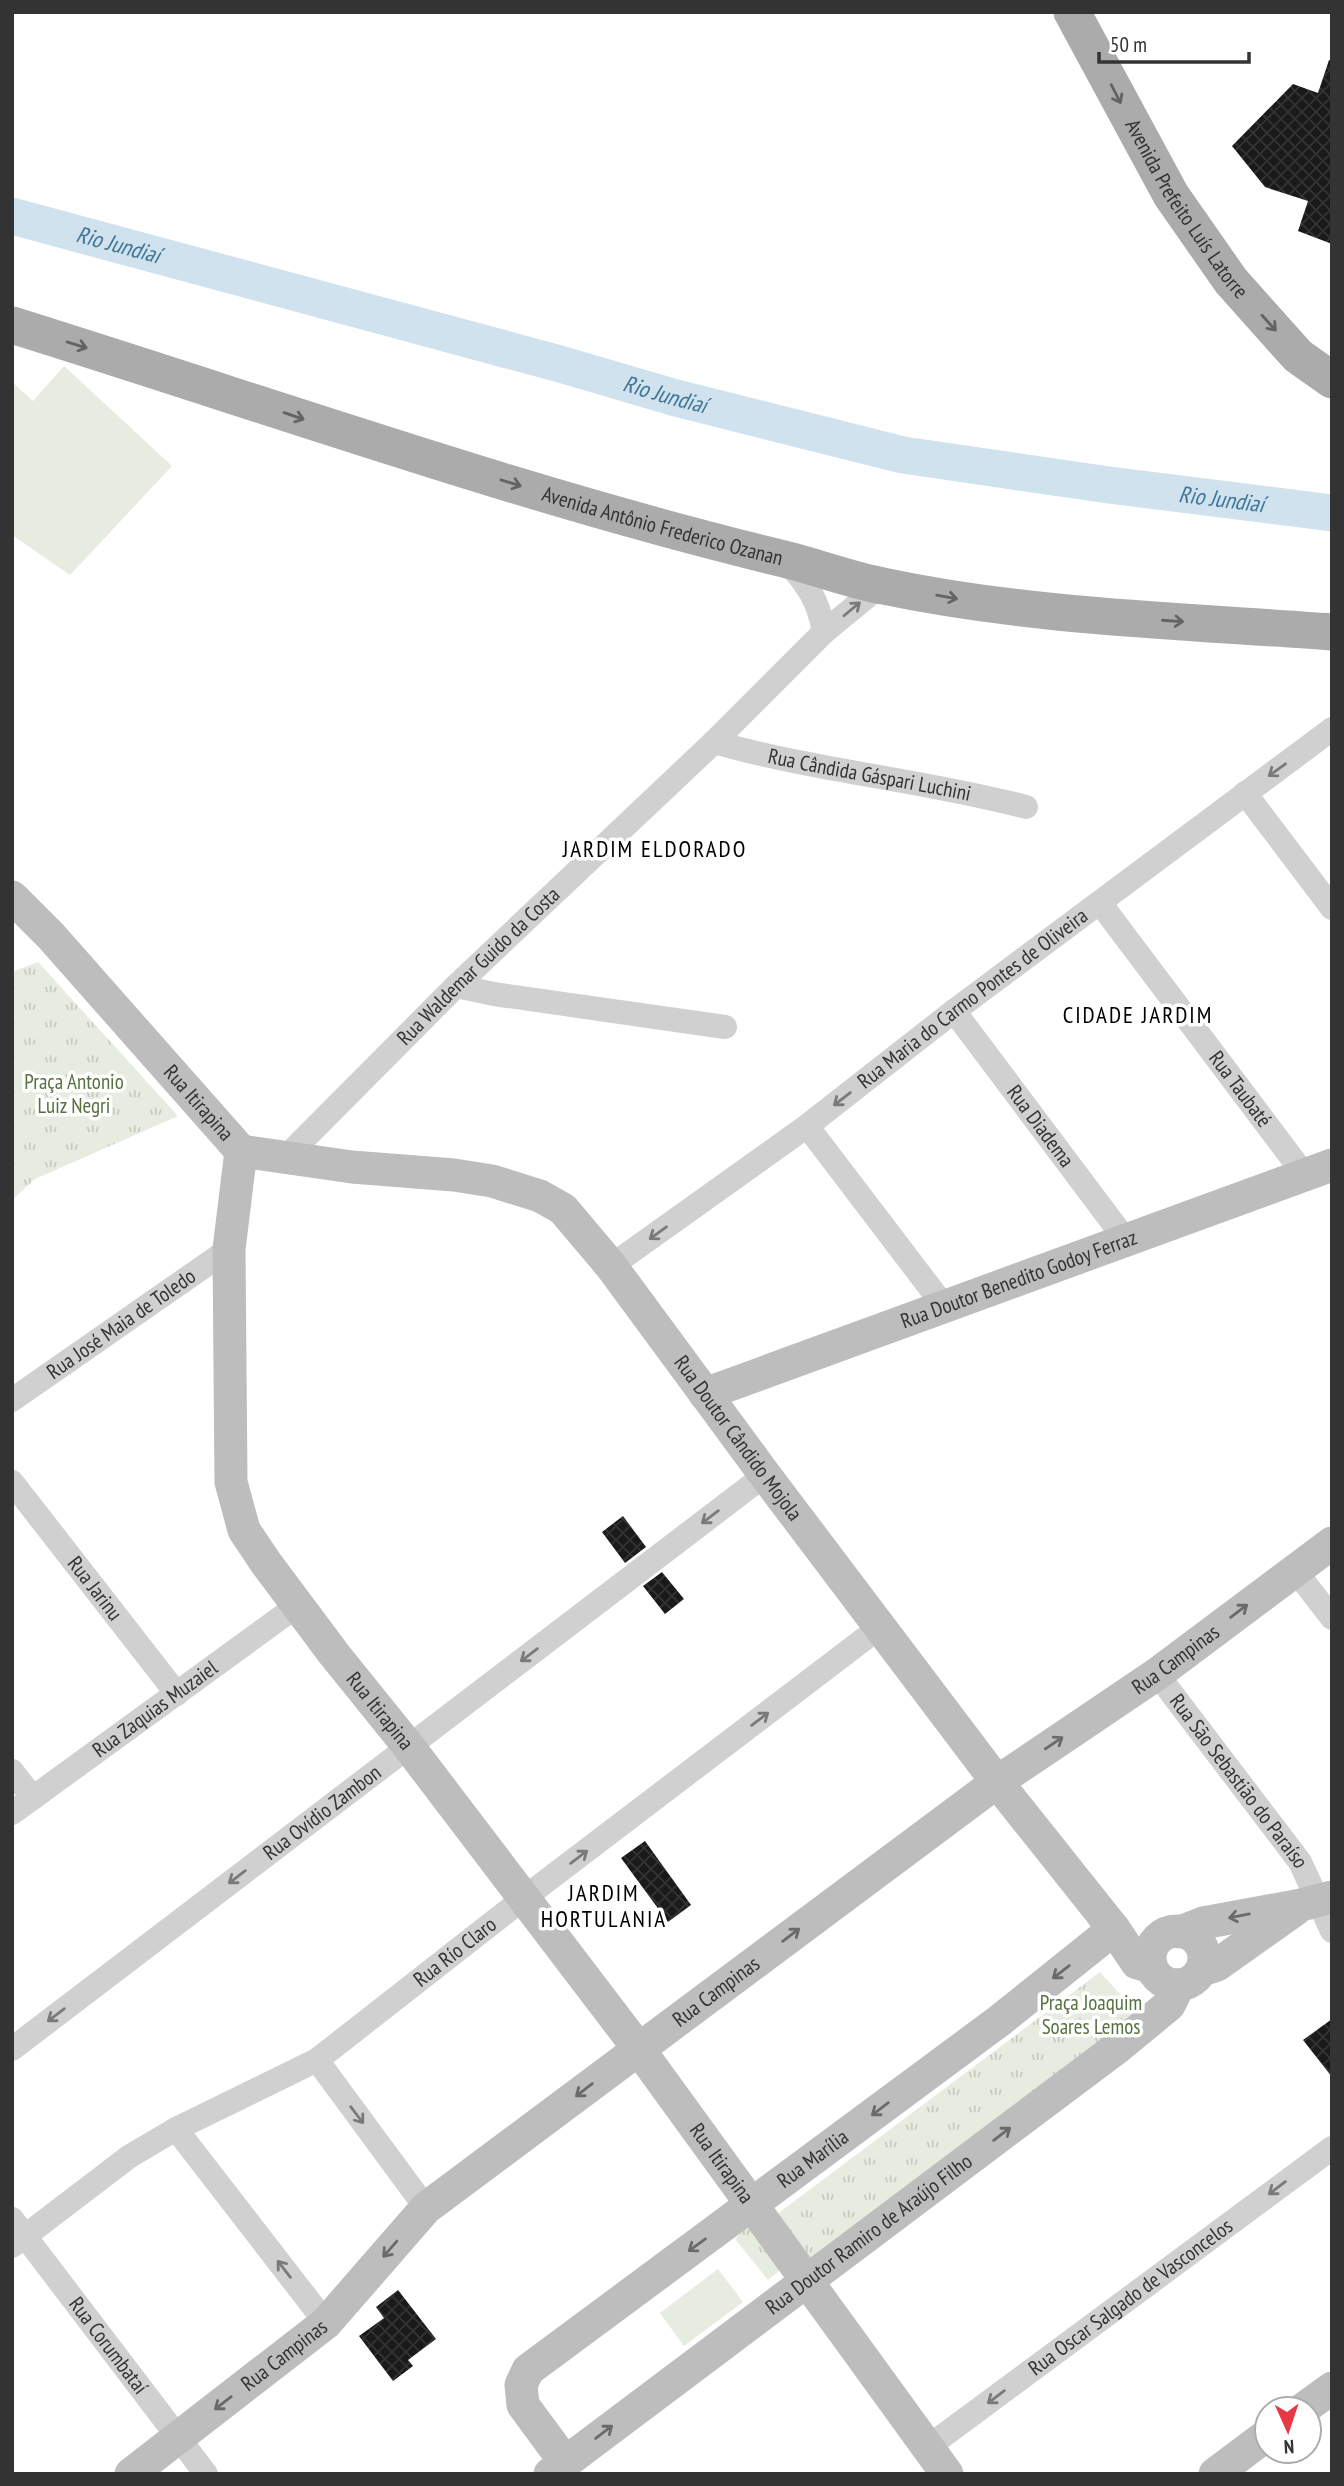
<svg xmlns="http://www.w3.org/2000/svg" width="1344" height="2486" viewBox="0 0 1344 2486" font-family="'PT Sans Narrow',sans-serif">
<defs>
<pattern id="grass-tufts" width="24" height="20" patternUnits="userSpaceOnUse" patternTransform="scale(1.75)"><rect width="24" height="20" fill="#e6ecdf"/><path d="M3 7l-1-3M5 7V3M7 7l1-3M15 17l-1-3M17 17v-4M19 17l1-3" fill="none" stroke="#c6cbc0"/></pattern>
<pattern id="building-cross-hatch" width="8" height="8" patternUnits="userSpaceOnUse" patternTransform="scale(1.75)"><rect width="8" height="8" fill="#1a1a1a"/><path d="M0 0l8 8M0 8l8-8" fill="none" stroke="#333"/></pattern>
</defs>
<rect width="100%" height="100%" fill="#fff"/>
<g fill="url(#grass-tufts)">
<path d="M 38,962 L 178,1116 L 35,1179 L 12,1200 L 12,972 Z"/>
<path d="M 1100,1972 L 1139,2015 L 808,2263 L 768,2221 Z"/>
<path d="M 748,2226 L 784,2267 L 768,2280 L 735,2239 Z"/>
</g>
<g fill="#e6ecdf">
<path d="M 64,366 L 172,466 L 70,575 L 12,535 L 12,382 L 33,401 Z"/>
<path d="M 718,2269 L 743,2302 L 684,2346 L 660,2313 Z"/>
</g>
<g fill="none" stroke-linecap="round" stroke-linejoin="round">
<path stroke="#cfe2ee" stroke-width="37" id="s1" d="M 12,216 L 560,364 L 676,398 L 903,455 L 1109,485 L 1332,513"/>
</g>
<g fill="url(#building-cross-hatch)">
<path d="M 1329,60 L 1332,61 L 1332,244 L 1298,231 L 1308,201 L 1265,187 L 1232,146 L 1293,84 L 1318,93 Z"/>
<path d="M 623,1516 L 646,1547 L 625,1563 L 602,1532 Z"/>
<path d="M 662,1572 L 684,1599 L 665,1614 L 643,1586 Z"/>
<path d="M 645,1841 L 691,1905 L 668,1922 L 621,1858 Z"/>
<path d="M 1332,2019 L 1332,2077 L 1303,2040 Z"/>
<path d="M 398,2290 L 436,2339 L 408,2360 L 413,2366 L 393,2381 L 359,2336 L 384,2318 L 376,2307 Z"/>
</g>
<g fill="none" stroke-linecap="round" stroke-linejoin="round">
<g stroke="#d0d0d0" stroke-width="24">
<path d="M 786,560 C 808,586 818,599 824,632"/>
<path id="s2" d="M 714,742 C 816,771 923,780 1026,807"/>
<path d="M 1245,793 L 1332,908"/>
<path id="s3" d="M 1100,903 L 1304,1174"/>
<path d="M 456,986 L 494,994 L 725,1027"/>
<path id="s4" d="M 954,1011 L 1125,1239"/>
<path d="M 807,1126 L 944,1306"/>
<path id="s5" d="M 286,1157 L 456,986 L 714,742 L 824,632 L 880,586"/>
<path id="s6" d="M 611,1266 L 807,1126 L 954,1011 L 1332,729"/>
<path id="s7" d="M 12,1400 L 229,1249"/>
<path id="s8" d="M 12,1482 L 177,1694"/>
<path d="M 1294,1569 L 1332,1618"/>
<path id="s9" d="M 1157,1674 L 1300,1862 L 1332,1931"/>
<path d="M 12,1771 L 33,1798"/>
<path id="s10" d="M 12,1813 L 298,1605"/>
<path id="s11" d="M 12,2049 L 765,1475"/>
<path d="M 317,2060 L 426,2208"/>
<path d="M 176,2129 L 326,2323"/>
<path id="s12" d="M 12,2219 L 206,2474"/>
<path id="s13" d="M 12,2246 L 130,2156 L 176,2129 L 317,2060 L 524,1898 L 880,1627"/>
<path id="s14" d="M 928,2447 L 1332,2148"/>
</g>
<g stroke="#bdbdbd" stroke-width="33">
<path id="s15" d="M 12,897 L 51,936 L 241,1151 L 229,1249 L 231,1482 L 244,1530 L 266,1563 L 334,1654 L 409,1747 L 638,2048 L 947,2474"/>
<path id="s16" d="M 241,1151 L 352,1167 L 454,1175 L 492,1181 L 540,1196 L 563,1209 L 611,1266 L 765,1475 L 997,1782 L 1114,1929 L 1137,1963 L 1151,1967"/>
<path id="s17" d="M 705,1394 L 1332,1165"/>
<circle cx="1177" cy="1958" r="27"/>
<path d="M 1180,1932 L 1203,1923 L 1301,1905 L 1332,1897"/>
<path d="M 1202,1970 L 1217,1965 L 1296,1909"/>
<path d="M 1303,2409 L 1332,2388"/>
<path id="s18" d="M 565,2462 L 523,2405 L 521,2385 L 528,2370 L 999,2021 L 1114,1929"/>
<path id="s19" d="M 131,2474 L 326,2323 L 426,2208 L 997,1782 L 1157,1674 L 1332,1543"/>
<path id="s20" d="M 550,2474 L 1118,2047 L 1169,2005 L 1179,1985"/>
<path d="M 1215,2474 L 1267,2435"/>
</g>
<g stroke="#ababab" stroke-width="37">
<path id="s21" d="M 1072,12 L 1171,195 L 1231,281 L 1298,356 L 1332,380"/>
<path id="s22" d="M 12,325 C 269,405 523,496 784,559 C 817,567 850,580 883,586 C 1030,617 1182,621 1332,632"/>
</g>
</g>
<defs><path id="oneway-shaft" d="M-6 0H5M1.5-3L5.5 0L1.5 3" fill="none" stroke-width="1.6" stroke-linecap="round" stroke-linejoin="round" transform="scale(1.75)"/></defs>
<g stroke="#636363">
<use href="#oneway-shaft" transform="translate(1116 94) rotate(63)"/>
<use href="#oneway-shaft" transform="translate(1269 323) rotate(48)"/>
<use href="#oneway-shaft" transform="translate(77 345) rotate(17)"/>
<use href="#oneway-shaft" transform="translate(294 416) rotate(19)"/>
<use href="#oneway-shaft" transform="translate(511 483) rotate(17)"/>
<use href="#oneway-shaft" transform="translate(947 597) rotate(10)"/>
<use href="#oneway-shaft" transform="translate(1173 621) rotate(4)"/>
</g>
<g stroke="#7a7a7a">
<use href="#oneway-shaft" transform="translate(852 609) rotate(-40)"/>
<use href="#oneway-shaft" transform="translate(1277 770) rotate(144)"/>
<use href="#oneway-shaft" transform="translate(842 1099) rotate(142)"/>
<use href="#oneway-shaft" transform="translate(658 1233) rotate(144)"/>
<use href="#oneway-shaft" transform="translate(710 1517) rotate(143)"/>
<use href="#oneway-shaft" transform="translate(529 1655) rotate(143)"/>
<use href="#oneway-shaft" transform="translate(760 1719) rotate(-37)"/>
<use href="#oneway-shaft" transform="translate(579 1857) rotate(-37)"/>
<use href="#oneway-shaft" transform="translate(237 1877) rotate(143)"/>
<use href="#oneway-shaft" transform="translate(56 2015) rotate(143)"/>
<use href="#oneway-shaft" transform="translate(357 2115) rotate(53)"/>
<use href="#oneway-shaft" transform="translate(1277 2188) rotate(143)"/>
<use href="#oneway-shaft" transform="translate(284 2269) rotate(-128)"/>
<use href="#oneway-shaft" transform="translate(996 2397) rotate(143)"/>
</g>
<g stroke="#6a6a6a">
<use href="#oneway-shaft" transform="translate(1239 1611) rotate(-37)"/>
<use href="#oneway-shaft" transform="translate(1054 1743) rotate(-34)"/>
<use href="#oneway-shaft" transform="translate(1239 1916) rotate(169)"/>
<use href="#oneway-shaft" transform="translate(791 1935) rotate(-37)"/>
<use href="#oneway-shaft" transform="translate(1061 1972) rotate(142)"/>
<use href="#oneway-shaft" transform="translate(584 2090) rotate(142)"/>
<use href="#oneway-shaft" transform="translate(880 2109) rotate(143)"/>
<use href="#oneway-shaft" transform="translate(1002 2134) rotate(-37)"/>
<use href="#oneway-shaft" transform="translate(697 2245) rotate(144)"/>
<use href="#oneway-shaft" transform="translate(390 2249) rotate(131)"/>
<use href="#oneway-shaft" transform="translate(223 2403) rotate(142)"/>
<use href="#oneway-shaft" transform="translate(604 2432) rotate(-37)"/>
</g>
<g text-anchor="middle" stroke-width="7" stroke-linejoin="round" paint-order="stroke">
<g font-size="21" fill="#333" stroke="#fff">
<text dy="7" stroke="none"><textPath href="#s21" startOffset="228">Avenida Prefeito Luís Latorre</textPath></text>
<text dy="7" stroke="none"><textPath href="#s22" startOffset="681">Avenida Antônio Frederico Ozanan</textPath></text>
<text dy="7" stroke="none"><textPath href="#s2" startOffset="159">Rua Cândida Gáspari Luchini</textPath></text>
<text dy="7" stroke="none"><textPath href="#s5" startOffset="271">Rua Waldemar Guido da Costa</textPath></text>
<text dy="7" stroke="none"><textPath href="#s6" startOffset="450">Rua Maria do Carmo Pontes de Oliveira</textPath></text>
<text dy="7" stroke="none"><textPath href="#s3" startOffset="233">Rua Taubaté</textPath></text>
<text dy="7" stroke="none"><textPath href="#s15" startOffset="278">Rua Itirapina</textPath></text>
<text dy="7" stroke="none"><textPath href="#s4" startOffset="144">Rua Diadema</textPath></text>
<text dy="7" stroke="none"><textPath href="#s17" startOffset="334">Rua Doutor Benedito Godoy Ferraz</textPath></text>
<text dy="7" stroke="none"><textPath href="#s7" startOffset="133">Rua José Maia de Toledo</textPath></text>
<text dy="7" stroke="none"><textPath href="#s16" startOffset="618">Rua Doutor Cândido Mojola</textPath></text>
<text dy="7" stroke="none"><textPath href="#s8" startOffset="135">Rua Jarinu</textPath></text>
<text dy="7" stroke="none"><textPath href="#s19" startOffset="1328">Rua Campinas</textPath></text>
<text dy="7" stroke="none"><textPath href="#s10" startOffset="177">Rua Zaquias Muzaiel</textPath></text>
<text dy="7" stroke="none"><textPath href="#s15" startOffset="950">Rua Itirapina</textPath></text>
<text dy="7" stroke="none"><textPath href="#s9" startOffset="135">Rua São Sebastião do Paraíso</textPath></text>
<text dy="7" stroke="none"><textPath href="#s11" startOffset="390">Rua Ovídio Zambon</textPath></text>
<text dy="7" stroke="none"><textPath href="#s13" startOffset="534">Rua Río Claro</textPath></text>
<text dy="7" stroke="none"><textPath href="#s19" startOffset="761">Rua Campinas</textPath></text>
<text dy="7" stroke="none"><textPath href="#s18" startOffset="462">Rua Marília</textPath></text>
<text dy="7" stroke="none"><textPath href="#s15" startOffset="1517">Rua Itirapina</textPath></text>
<text dy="7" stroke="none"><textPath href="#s20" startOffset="399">Rua Doutor Ramiro de Araújo Filho</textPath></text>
<text dy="7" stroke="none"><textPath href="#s14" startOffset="252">Rua Oscar Salgado de Vasconcelos</textPath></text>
<text dy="7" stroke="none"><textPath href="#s12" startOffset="159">Rua Corumbataí</textPath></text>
<text dy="7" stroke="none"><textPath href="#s19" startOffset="194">Rua Campinas</textPath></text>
</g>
<g font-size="21" fill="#56703f" stroke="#fff">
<text x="74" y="1089">Praça Antonio<tspan x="74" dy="24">Luiz Negri</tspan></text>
<text x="1091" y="2010">Praça Joaquim<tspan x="1091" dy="24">Soares Lemos</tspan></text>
</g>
<g font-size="23" font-style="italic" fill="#3f7597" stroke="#fff">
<text dy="8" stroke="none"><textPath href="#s1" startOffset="110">Rio Jundiaí</textPath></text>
<text dy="8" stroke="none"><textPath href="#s1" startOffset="677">Rio Jundiaí</textPath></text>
<text dy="8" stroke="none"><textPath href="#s1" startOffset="1244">Rio Jundiaí</textPath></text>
</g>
<g font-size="23" letter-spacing="2" fill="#000" stroke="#fff">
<text x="655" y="857">JARDIM ELDORADO</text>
<text x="1138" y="1023">CIDADE JARDIM</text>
<text x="604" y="1901">JARDIM<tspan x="604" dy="26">HORTULANIA</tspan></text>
</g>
</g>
<rect width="1344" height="2486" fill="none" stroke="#333333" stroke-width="28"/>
<g transform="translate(1288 2430) rotate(177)"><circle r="33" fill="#ffffff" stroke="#adadad" stroke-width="2"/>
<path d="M0-5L12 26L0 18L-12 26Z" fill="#e63946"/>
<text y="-10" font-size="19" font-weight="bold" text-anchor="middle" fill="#333333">N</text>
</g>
<path d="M1099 52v10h150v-10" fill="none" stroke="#333333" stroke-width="3.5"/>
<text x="1110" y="52" font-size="21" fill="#333333" stroke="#ffffff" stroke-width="5" paint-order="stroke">50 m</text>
</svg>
